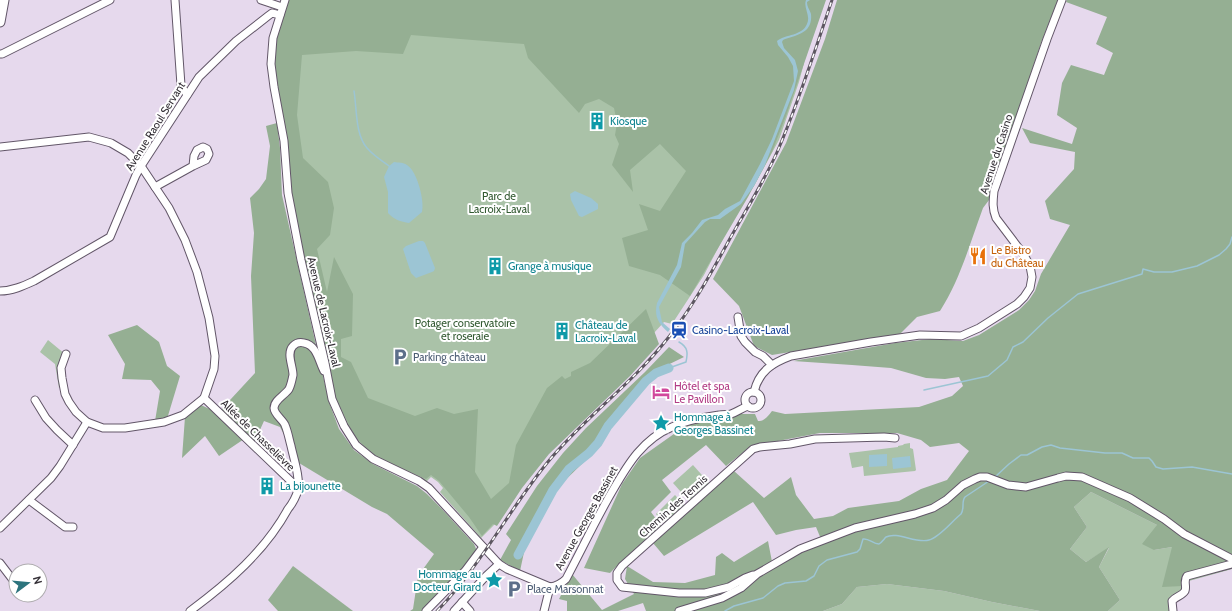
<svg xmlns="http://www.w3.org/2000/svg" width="1232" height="611" viewBox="0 0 1232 611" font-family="Cabin,sans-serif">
<rect width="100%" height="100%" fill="#e6d9ed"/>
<g fill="#aac2a8">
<path d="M 289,0 L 804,63 L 799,82 L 779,140 L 754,186 L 741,204 L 704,275 L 672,324 L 664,322 L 514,486 L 494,525 L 481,538 L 440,492 L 443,488 L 438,482 L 431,477 L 426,482 L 402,469 L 374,456 L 363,447 L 353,436 L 335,399 L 300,239 L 275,51 L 276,41 Z"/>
<path d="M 48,340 L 65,354 L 62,386 L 59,388 L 55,364 L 40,352 Z"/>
<path d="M 910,443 L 910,448 L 913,449 L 916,470 L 915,471 L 864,476 L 863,466 L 852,468 L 849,453 L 898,447 L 898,446 L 903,445 L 904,444 Z"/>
<path d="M 693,465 L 709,483 L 689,501 L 673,483 Z"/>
<path d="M 1091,492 L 1157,525 L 1154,550 L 1172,547 L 1183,586 L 1186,589 L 1175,597 L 1173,611 L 1108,611 L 1120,600 L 1099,567 L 1109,548 L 1086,562 L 1070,549 L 1087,527 L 1074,507 Z"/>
<path d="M 675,495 L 685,506 L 665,524 L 656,514 Z"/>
<path d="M 887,584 L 944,591 L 992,602 L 1040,611 L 823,611 L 842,604 L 857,587 Z"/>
</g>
<g fill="#95af93">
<path d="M 288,0 L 826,0 L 786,116 L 772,152 L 748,197 L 690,296 L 660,275 L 629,266 L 622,238 L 648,230 L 639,204 L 660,211 L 686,171 L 660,144 L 630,170 L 633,192 L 612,165 L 619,144 L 615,135 L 617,123 L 614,108 L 599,99 L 585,104 L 579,113 L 528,58 L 524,44 L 411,35 L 403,54 L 356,51 L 302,55 L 297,115 L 303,158 L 328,182 L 334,208 L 330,235 L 317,249 L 327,292 L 334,257 L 353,294 L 352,336 L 341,339 L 341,357 L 351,362 L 368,398 L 415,416 L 437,408 L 454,414 L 478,409 L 475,472 L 491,499 L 509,483 L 516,445 L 547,388 L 562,376 L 565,379 L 571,376 L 571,372 L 590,363 L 646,309 L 659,344 L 630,376 L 549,454 L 522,488 L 497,526 L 493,524 L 482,536 L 469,517 L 439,481 L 431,475 L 426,479 L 374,456 L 364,446 L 354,435 L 336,399 L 288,183 L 273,62 L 274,44 L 284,16 Z"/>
<path d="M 837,0 L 1058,0 L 1041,43 L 989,200 L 983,208 C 970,243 960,280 940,311 L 917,317 L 900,334 L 772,355 L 754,346 L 739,306 L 713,279 L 786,143 L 825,39 Z"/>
<path d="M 1067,0 L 1232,0 L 1232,569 L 1185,582 L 1183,586 L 1162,587 L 1172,547 L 1154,550 L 1142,544 L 1157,525 L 1091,492 L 1074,507 L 1087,527 L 1070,549 L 1086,562 L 1109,547 L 1099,567 L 1120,600 L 1108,611 L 1040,611 L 992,602 L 944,591 L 887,584 L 857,587 L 842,604 L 823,611 L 646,611 L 643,603 L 618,611 L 567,611 L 567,601 L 559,599 L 572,574 L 602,610 L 634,594 L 625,579 L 627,566 L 653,582 L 685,583 L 715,575 L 716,557 L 722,553 L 734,562 L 768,541 L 773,567 L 800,551 L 823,544 L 816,527 L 796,530 L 776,535 L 753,502 L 664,556 L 653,543 L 734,471 L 764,498 L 791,477 L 796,495 L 814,519 L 833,516 L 848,508 L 899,501 L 921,489 L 947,480 L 969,451 L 959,443 L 930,447 L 921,440 L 897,433 L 820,433 L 751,446 L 726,466 L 706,445 L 662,480 L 671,492 L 651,512 L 662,527 L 626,557 L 610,573 L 584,568 L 622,484 L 640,458 L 688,424 L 736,414 L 755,414 L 758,421 C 765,421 768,416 772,411 L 785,414 L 919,407 L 952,396 L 963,386 L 959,377 L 945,379 L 926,378 L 891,368 L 852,365 L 793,361 L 895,343 L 931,339 L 963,341 L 979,335 L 1019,310 L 1029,300 L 1035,291 L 1041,274 L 1070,225 L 1050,219 L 1045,201 L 1074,169 L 1075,152 L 1030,143 L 1022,128 L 1072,144 L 1077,128 L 1057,115 L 1062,83 L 1071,65 L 1104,75 L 1113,53 L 1096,44 L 1107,17 L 1066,2 Z"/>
<path d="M 277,123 L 280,148 L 282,195 L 323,376 L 329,402 L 339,429 L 354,450 L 373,464 L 417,486 L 427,494 L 442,509 L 474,544 L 477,551 L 456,577 L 422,611 L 410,611 L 413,609 L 418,576 L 434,554 L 387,514 L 372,507 L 299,463 L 280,427 L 264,421 L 254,443 L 247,437 L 219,456 L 205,436 L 182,458 L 185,417 L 201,405 L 218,413 L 255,373 L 251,276 L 254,233 L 250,198 L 259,189 L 266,179 L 270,146 L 266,126 Z"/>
<path d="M 137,325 L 159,342 L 167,366 L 180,376 L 167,419 L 155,421 L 160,391 L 151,380 L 122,379 L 125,364 L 108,335 Z"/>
<path d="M 669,347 L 684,357 L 647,375 L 605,428 L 590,456 L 552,493 L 526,543 L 520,571 L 500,560 L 511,540 L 506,534 L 537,486 L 563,453 L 586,428 L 645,372 Z"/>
<path d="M 293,566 L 353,611 L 278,611 L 268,600 Z"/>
</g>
<g fill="#9cc5d4">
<path d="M 806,0 L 810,0 L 807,2 C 807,7 810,10 811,14 C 813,34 796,35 783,40 L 782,42 L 784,48 L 795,60 L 798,71 L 794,90 L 780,126 L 765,165 L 754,186 L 741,204 L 720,219 L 710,219 L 705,222 L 685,244 L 681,267 L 659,307 L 662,322 L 670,329 L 668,332 C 658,323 654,316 657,303 L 677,265 L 682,243 L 692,233 L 702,220 L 718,215 L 725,209 L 740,201 L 760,164 L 772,139 L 794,81 L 793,66 L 788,57 L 778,45 L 777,41 C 786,34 802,36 807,24 C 811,15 803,8 806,0 Z"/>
<path d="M 394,162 C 399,163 403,162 407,165 C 417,171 425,201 422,212 L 409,223 C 401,222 393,219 388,213 L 388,192 L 384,177 L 389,166 Z"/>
<path d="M 575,191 L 591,198 L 598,204 L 598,209 L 582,217 L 579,216 L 571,200 L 570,194 Z"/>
<path d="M 419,241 L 423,241 L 425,243 L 435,268 L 434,271 L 432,272 L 416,278 L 411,273 L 403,249 L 406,246 Z"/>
<path d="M 887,454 L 887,466 L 869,467 L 869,455 Z"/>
<path d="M 910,456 L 911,467 L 893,469 L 892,458 Z"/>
</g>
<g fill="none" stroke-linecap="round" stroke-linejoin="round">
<g stroke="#9cc5d4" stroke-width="1.5">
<path d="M 354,91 C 357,109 355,134 367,148 C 373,155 382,161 389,166"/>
<path d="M 669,368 L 686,362 C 688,353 688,347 679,342"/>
<path d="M 924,390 L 988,376 L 1007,360 L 1013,347 L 1023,342 L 1048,318 L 1078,294 L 1142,274 L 1143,269 L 1154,272 L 1172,272 L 1197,266 L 1219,255 L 1226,249 L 1230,244 L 1232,237"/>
<path d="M 995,477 L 1009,464 L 1021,455 L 1027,455 L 1042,447 L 1051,445 L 1060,448 L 1105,453 L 1122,453 L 1133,458 L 1149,458 L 1152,461 L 1156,467 L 1163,469 L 1192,467 L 1232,474"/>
<path d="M 725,611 L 734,606 L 763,598 L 778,586 L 785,583 L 806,581 L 814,576 L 819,566 L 827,560 L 857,552 L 860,549 L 863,539 C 869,538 873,544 879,544 C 882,542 884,539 886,537 C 897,531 916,544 929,540 C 940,537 952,521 961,514 C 965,508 961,502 965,497 L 989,481"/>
</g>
<path stroke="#9cc5d4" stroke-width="9" d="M 518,555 L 553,490 L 569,469 L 589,453 L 598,443 L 608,426 L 646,381 L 656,373 L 669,368"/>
<g stroke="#625668" stroke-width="9">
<g id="minor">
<path d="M 175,0 L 181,85 L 187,95"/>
<path d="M 261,0 L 282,7"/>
<path d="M 285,0 L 273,38 L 271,64 L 274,87 L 284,141 L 288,193 L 301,260 L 325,363 L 332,399 L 344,426 L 356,445 L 373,459 L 419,481 L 429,488 L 499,564 L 507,569 L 550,587 C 557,586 561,584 566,579 C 582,549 596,519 613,490 C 628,464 643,439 672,427 C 685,421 705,417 719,415 C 723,414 728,415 731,414 C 737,412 742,408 748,406"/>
<path d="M 0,54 L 2,54 L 110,0"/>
<path d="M 0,147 L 89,137 L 111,143 L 128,153 L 141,166 L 169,208 L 185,240 L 197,272 L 209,318 L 215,356 L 214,369 L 204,398 L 183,415 L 164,422 L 125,428 L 103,428 L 87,422 L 76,412 L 69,402 L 65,394 L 62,378 L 61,368 L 66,354"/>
<path d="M 155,187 L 193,166 L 206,160 L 209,154 L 207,149 L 203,147 L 197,150 L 194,156 L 193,166"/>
<path d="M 0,291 C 12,291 23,286 34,281 L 110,237 L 136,175 L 141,166 L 199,77 L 236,41 L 268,16 L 272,13 L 280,15"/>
<path d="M 738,317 L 741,336 L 745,342 L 755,352 L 763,356 L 772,365"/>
<path d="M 754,392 C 759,371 772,363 791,356 L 871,342 L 920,335 L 961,336 L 979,328 L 1017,304 L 1024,297 L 1030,288 L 1032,277 L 1030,266 L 1024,255 L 996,218 C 992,208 993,201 994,191 L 1047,39 L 1062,0"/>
<circle cx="753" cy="400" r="8"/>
<path d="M 204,398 L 298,488"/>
<path d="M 35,400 L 46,418 L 57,430 L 73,445"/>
<path d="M 29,500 L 65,527 L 73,527"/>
<path d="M 0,528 L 51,478 L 60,466 L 87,422"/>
<path d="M 0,563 L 16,584"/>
<path d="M 753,575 L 745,578 L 729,587 L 705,593 L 679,593 L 622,587 L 617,580 L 617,573 L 622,566 L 753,449 L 760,447 L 790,444 L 815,439 L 884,437 L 895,438"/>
<path d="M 462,602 L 470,611"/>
<path d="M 190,611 C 228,583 265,551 288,509 C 292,504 296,497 298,490 C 300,476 294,460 291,446 C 289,439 288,432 285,425 C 283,420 274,414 274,408 C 274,400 285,395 289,389 C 291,385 292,380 293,375 C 293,366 286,353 293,346 C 296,343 300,342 304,343 C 317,345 319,362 324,371 L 326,371"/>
<path d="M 426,611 L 465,571 L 483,547"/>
<path d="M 454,611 L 486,576 L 499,564"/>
<path d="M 544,611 L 550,587"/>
<path d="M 679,611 L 722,598 L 741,588 L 757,574 L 800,549 L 855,528 L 915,514 L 933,508 L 946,500 L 963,485 L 975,479 L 980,477 L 987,477 L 1008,485 L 1026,487 L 1058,478 L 1066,476 L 1082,477 L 1130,498 L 1164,519 L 1184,534 L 1232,559"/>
<path d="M 1173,611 L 1172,601 C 1176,596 1182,596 1185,591 C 1187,586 1183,581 1187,576 L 1232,564"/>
</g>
</g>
<g stroke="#625668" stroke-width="11">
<path id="major" d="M 0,22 L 4,0"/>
</g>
<use href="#minor" stroke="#fff" stroke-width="7"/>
<use href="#major" stroke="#fff" stroke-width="9"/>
<g stroke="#5d5761" stroke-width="3">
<path id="rail" d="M 437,611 C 480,567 508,511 547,463 C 584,418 632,384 668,338 C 691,309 709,277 727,244 C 744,213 764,182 778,150 C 799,101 815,50 832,0"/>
</g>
<use href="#rail" stroke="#fff" stroke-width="1.5" stroke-dasharray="4.5" stroke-linecap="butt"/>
</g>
<defs>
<g id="building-bare" transform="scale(1.38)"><path d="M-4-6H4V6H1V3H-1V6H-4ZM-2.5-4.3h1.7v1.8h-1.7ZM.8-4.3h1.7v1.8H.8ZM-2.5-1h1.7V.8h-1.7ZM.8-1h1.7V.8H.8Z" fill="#0f9aa8" stroke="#fff" stroke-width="2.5" paint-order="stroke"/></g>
<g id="restaurant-bare" transform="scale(1.38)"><path d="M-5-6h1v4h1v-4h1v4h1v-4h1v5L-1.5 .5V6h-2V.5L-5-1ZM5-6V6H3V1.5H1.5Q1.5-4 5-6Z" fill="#e8710a" stroke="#fff" stroke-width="2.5" paint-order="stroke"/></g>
<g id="station-bare" transform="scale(1.38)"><path d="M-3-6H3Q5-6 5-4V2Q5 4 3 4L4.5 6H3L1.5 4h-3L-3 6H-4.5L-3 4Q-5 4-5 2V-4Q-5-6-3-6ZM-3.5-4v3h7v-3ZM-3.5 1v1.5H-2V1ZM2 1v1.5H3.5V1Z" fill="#1a4fb4" stroke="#fff" stroke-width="2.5" paint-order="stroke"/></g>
<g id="parking-bare" transform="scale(1.38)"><path d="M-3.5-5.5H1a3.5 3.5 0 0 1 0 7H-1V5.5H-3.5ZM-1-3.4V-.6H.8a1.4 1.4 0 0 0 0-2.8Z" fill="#5c6f8a" stroke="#fff" stroke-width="2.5" paint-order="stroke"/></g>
<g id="hotel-bare" transform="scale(1.38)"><path d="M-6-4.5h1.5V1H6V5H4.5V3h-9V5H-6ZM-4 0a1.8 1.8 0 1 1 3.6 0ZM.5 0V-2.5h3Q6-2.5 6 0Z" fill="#d1479c" stroke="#fff" stroke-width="2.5" paint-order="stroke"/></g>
<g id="sight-bare" transform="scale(1.38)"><path d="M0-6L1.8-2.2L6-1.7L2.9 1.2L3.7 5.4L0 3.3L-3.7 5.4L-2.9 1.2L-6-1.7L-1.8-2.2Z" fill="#0f9aa8" stroke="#fff" stroke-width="2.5" paint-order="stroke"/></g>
</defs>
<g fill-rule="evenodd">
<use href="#building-bare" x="597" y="121"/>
<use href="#restaurant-bare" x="978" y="256"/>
<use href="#building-bare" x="495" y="266"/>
<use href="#station-bare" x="679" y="330"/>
<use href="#building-bare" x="562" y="331"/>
<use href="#parking-bare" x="400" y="357"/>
<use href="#hotel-bare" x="661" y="392"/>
<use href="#sight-bare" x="661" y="423"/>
<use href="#building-bare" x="267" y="486"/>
<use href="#sight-bare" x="494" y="580"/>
<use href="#parking-bare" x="514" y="589"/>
</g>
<g text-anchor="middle" stroke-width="4" stroke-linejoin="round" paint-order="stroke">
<g font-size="11" fill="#0d838f" stroke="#fff" text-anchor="start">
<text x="610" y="125">Kiosque</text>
<text x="508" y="270">Grange à musique</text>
<text x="575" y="329">Château de<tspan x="575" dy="13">Lacroix-Laval</tspan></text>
<text x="674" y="421">Hommage à<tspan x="674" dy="13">Georges Bassinet</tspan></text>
<text x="280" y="490">La bijounette</text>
<text x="481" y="578" text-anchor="end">Hommage au<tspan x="481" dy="13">Docteur Girard</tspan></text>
</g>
<g font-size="11" fill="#353037" stroke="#fff">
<text transform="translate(155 126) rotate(-58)" y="4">Avenue Raoul Servant</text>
<text transform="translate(996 154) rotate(-72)" y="4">Avenue du Casino</text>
<text transform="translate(324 312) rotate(77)" y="4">Avenue de Lacroix-Laval</text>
<text transform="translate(258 435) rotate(44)" y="4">Allée de Chasselièvre</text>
<text transform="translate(673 506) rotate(-42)" y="4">Chemin des Tennis</text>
<text transform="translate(586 518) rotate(-61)" y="4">Avenue Georges Bassinet</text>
</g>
<g font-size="11" fill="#325931" stroke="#fff">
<text x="499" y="200">Parc de<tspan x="499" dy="13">Lacroix-Laval</tspan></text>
<text x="465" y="327">Potager conservatoire<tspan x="465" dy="13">et roseraie</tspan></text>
</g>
<g font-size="11" fill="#c56008" stroke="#fff" text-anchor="start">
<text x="991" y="254">Le Bistro<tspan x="991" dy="13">du Château</tspan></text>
</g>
<g font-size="11" fill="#164399" stroke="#fff" text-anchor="start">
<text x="692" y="334">Casino-Lacroix-Laval</text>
</g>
<g font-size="11" fill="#4e5e75" stroke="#fff" text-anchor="start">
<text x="413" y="361">Parking château</text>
<text x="527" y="593">Place Marsonnat</text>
</g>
<g font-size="11" fill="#b23c85" stroke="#fff" text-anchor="start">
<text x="674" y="390">Hôtel et spa<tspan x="674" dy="13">Le Pavillon</tspan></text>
</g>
</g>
<g transform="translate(28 583) rotate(74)"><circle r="19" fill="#ffffff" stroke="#aeacaf"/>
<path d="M0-3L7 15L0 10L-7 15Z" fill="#2c747d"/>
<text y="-6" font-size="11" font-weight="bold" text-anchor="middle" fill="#353037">N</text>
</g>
</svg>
